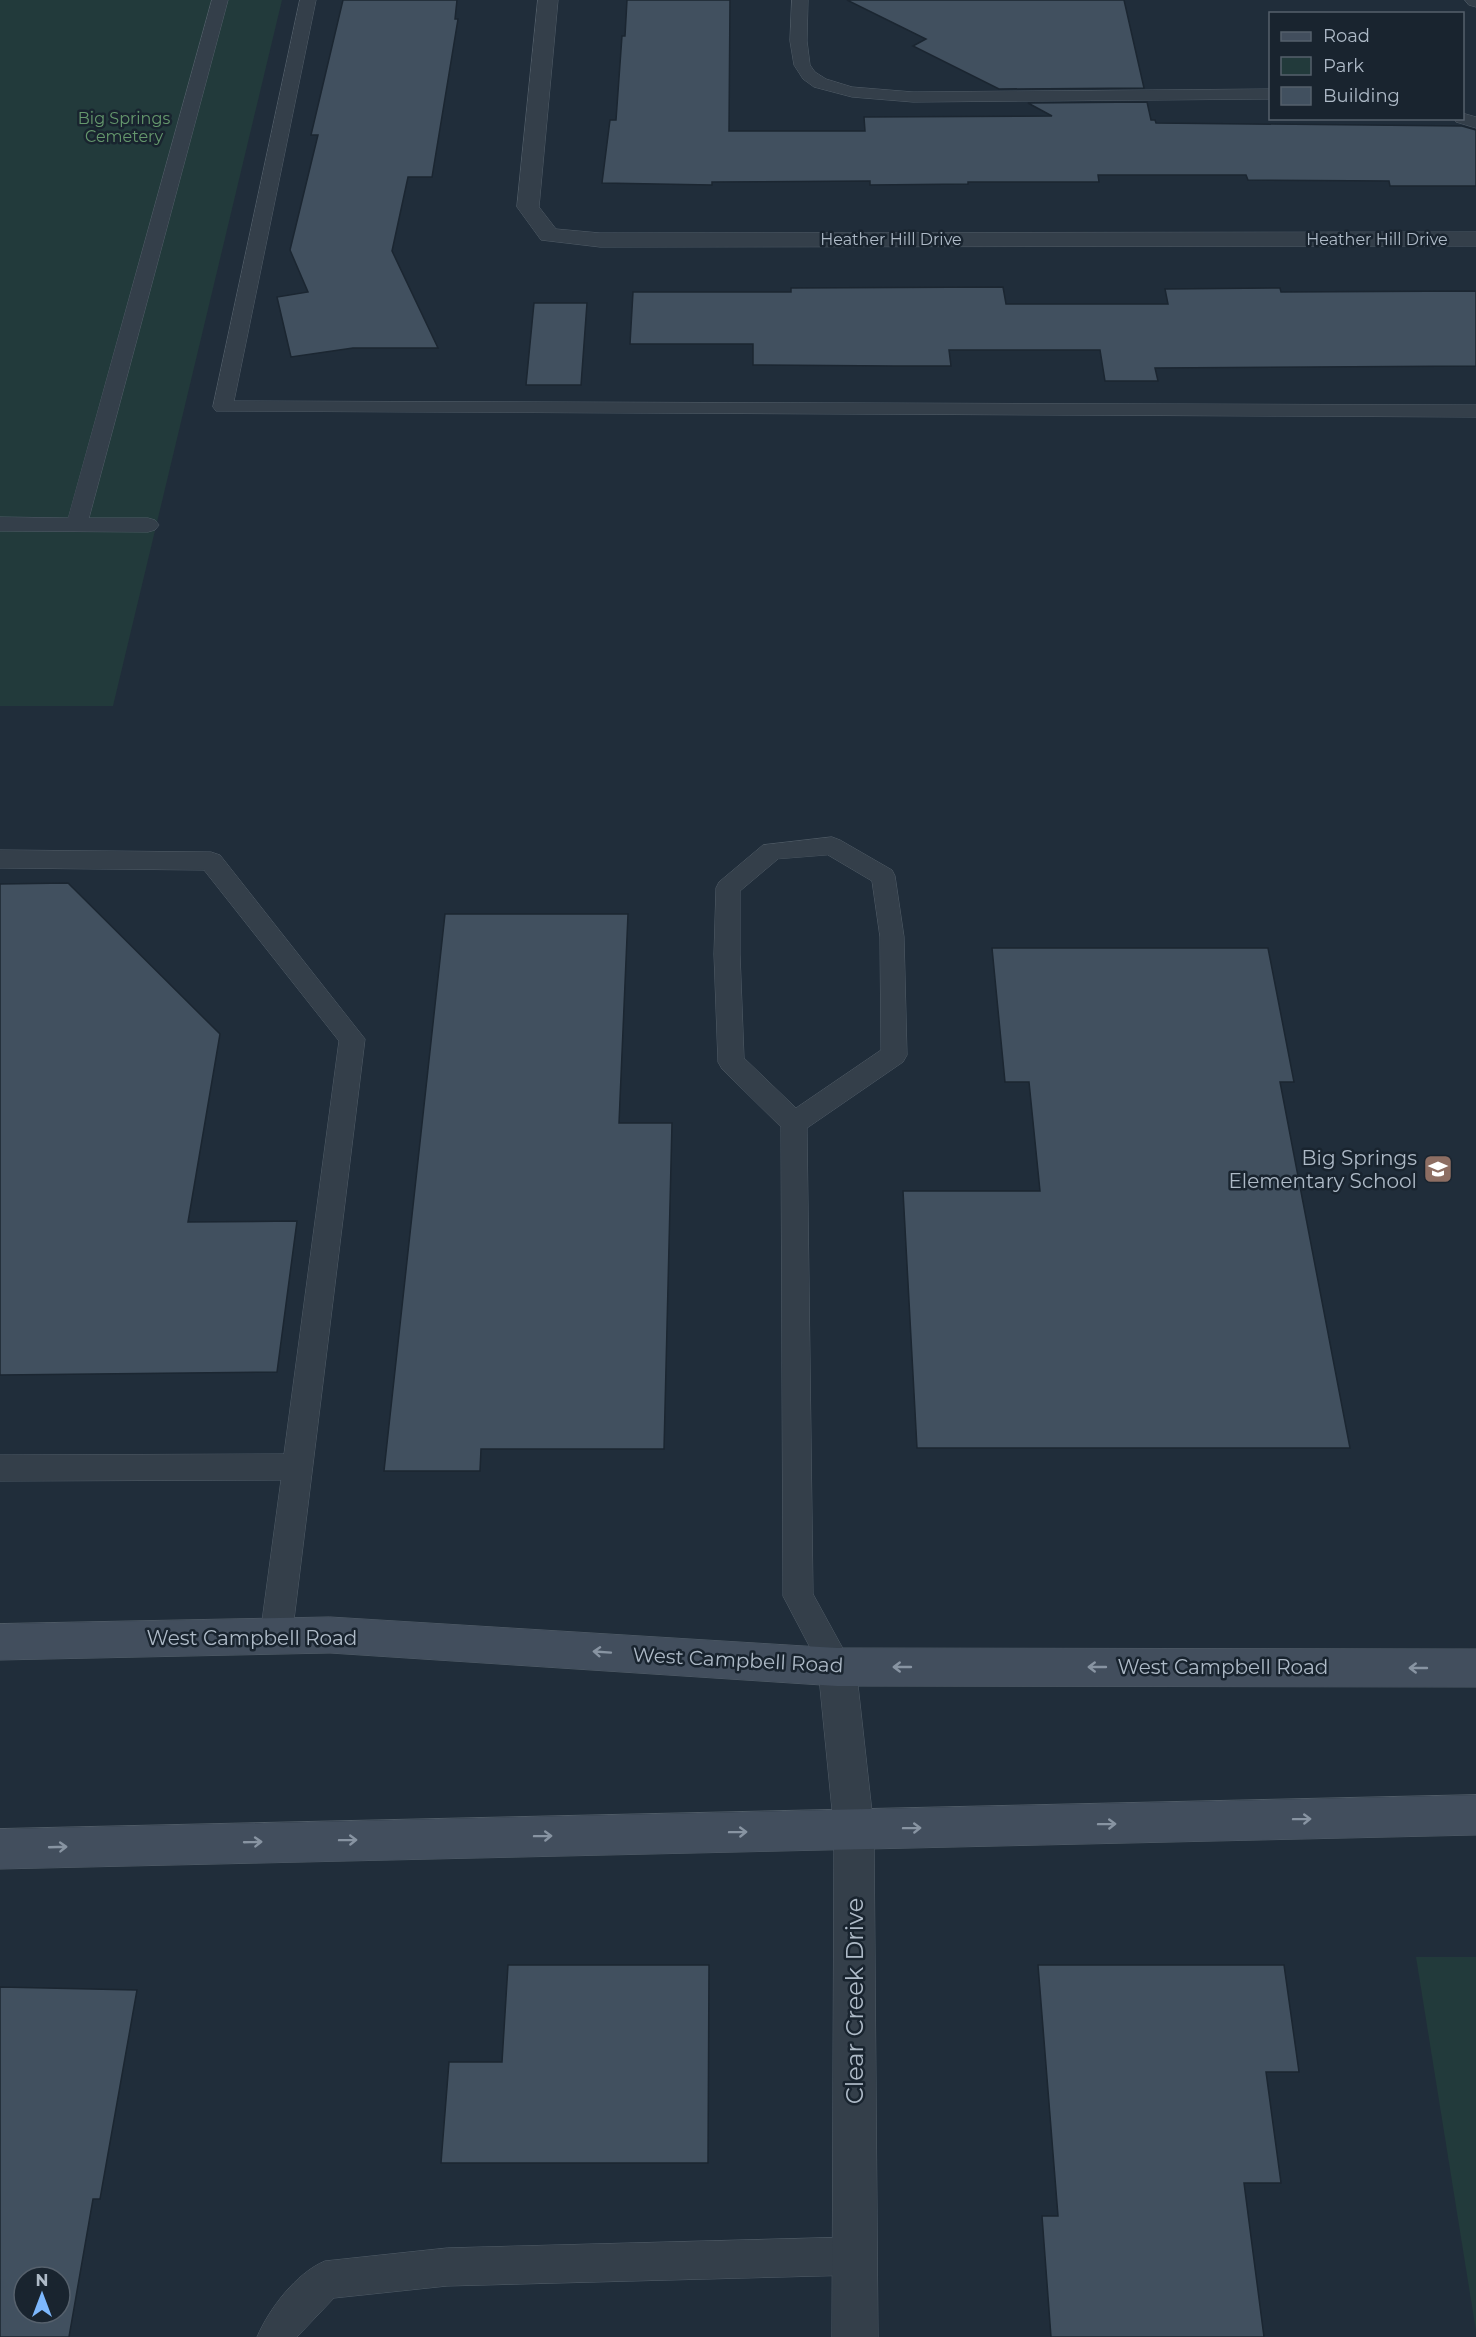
<svg xmlns="http://www.w3.org/2000/svg" width="1476" height="2337" viewBox="0 0 1476 2337" font-family="Montserrat,sans-serif">
<rect width="100%" height="100%" fill="#202d3a"/>
<g fill="#223a3b">
<path d="M 0,0 L 282,0 L 113,706 L 0,706 Z"/>
<path d="M 1416,1957 L 1476,1957 L 1476,2331 Z"/>
</g>
<g fill="#41505f" stroke="#1b2631" stroke-width="1.5" fill-rule="evenodd">
<path d="M 343,0 L 457,0 L 455,19 L 458,19 L 432,177 L 408,177 L 392,251 L 438,348 L 353,348 L 291,357 L 277,297 L 308,292 L 290,250 L 318,135 L 311,135 Z"/>
<path d="M 627,0 L 730,0 L 729,131 L 865,131 L 864,117 L 1052,116 L 1028,103 L 1147,102 L 1151,120 L 1155,120 L 1156,123 L 1462,126 L 1476,130 L 1476,186 L 1390,186 L 1389,181 L 1248,180 L 1246,175 L 1098,175 L 1099,182 L 968,182 L 968,184 L 870,185 L 870,181 L 712,182 L 712,185 L 602,183 L 610,120 L 616,120 L 622,36 L 625,36 Z"/>
<path d="M 847,0 L 1124,0 L 1144,88 L 999,89 L 913,46 L 926,39 Z"/>
<path d="M 1003,287 L 1006,304 L 1168,304 L 1165,289 L 1280,288 L 1281,292 L 1476,291 L 1476,366 L 1155,368 L 1158,381 L 1105,381 L 1100,350 L 949,350 L 951,366 L 894,366 L 753,365 L 753,344 L 630,344 L 633,292 L 791,292 L 791,288 Z"/>
<path d="M 534,303 L 587,303 L 581,385 L 526,385 Z"/>
<path d="M 68,883 L 220,1034 L 188,1222 L 297,1221 L 277,1372 L 0,1375 L 0,884 Z"/>
<path d="M 445,914 L 628,914 L 619,1123 L 672,1123 L 664,1449 L 481,1449 L 480,1471 L 384,1471 Z"/>
<path d="M 992,948 L 1268,948 L 1294,1082 L 1280,1082 L 1350,1448 L 917,1448 L 903,1191 L 1040,1191 L 1029,1082 L 1005,1082 Z"/>
<path d="M 508,1965 L 709,1965 L 708,2163 L 441,2163 L 449,2062 L 502,2062 Z"/>
<path d="M 1038,1965 L 1284,1965 L 1299,2072 L 1266,2072 L 1281,2183 L 1244,2183 L 1264,2337 L 1051,2337 L 1042,2216 L 1058,2216 Z"/>
<path d="M 0,1987 L 137,1990 L 100,2199 L 93,2199 L 69,2337 L 0,2337 ZM 24,2277 L 60,2277 L 60,2313 L 24,2313 Z"/>
</g>
<g fill="none" stroke-linecap="round" stroke-linejoin="round">
<g stroke="#515d68" stroke-width="1">
<g id="service">
<path d="M 212,0 L 228,0 L 89,518 L 148,518 L 155,520 L 159,525 L 155,530 L 148,532 L 0,531 L 0,517 L 68,518 Z"/>
<path d="M 300,0 L 316,0 L 234,401 L 1476,405 L 1476,417 L 216,411 L 213,407 Z"/>
<path d="M 792,0 L 808,0 L 807,41 L 810,65 L 815,72 L 826,79 L 852,87 L 913,92 L 1270,89 L 1270,99 L 913,102 L 852,97 L 814,87 L 803,79 L 794,65 L 790,41 Z"/>
<path d="M 1462,113 L 1476,117 L 1476,128 L 1456,122 L 1454,118 L 1462,118 Z"/>
<path d="M 832,837 L 840,840 L 892,870 L 895,876 L 904,937 L 907,1055 L 903,1062 L 807,1128 L 813,1594 L 853,1667 L 848,1678 L 837,1682 L 826,1678 L 783,1596 L 781,1127 L 722,1069 L 718,1062 L 714,954 L 716,888 L 719,882 L 763,845 ZM 828,855 L 872,881 L 880,937 L 881,1050 L 796,1108 L 744,1058 L 740,954 L 740,891 L 778,859 Z"/>
<path d="M 0,850 L 211,852 L 220,855 L 365,1039 L 292,1636 L 287,1647 L 276,1651 L 265,1647 L 260,1636 L 281,1480 L 0,1481 L 0,1455 L 284,1454 L 339,1041 L 204,870 L 0,868 Z"/>
<path d="M 857,2237 L 870,2243 L 876,2256 L 870,2269 L 857,2275 L 447,2286 L 334,2298 L 297,2337 L 257,2337 C 269,2309 296,2273 325,2261 L 447,2248 Z"/>
</g>
</g>
<g stroke="#515d68" stroke-width="1">
<g id="minor">
<path d="M 538,0 L 558,0 L 539,207 L 556,229 L 600,233 L 1476,232 L 1476,246 L 600,247 L 541,240 L 517,207 Z"/>
<path d="M 1465,0 L 1476,0 L 1476,7 L 1469,5 Z"/>
<path d="M 837,1648 L 851,1654 L 856,1667 L 874,1830 L 878,2337 L 832,2337 L 834,1830 L 818,1667 L 823,1654 Z"/>
</g>
</g>
<g stroke="#515d68" stroke-width="1">
<g id="secondary">
<path d="M 330,1617 L 837,1648 L 1476,1649 L 1476,1687 L 837,1686 L 330,1653 L 0,1660 L 0,1624 Z"/>
<path d="M 1476,1795 L 1476,1835 L 0,1869 L 0,1829 Z"/>
</g>
</g>
<use href="#service" fill="#343f4a" fill-rule="evenodd"/>
<use href="#minor" fill="#343f4a" fill-rule="evenodd"/>
<use href="#secondary" fill="#424e5d" fill-rule="evenodd"/>
</g>
<defs><path id="oneway-shaft" d="M-6 0H5M1.5-3L5.5 0L1.5 3" fill="none" stroke-width="1.6" stroke-linecap="round" stroke-linejoin="round" transform="scale(1.5)"/></defs>
<g stroke="#8894a2">
<use href="#oneway-shaft" transform="translate(602 1652) rotate(-176)"/>
<use href="#oneway-shaft" transform="translate(902 1667) rotate(-180)"/>
<use href="#oneway-shaft" transform="translate(1097 1667) rotate(-180)"/>
<use href="#oneway-shaft" transform="translate(1418 1668) rotate(-180)"/>
<use href="#oneway-shaft" transform="translate(1302 1819) rotate(-1)"/>
<use href="#oneway-shaft" transform="translate(1107 1824) rotate(-1)"/>
<use href="#oneway-shaft" transform="translate(912 1828) rotate(-1)"/>
<use href="#oneway-shaft" transform="translate(738 1832) rotate(-1)"/>
<use href="#oneway-shaft" transform="translate(543 1836) rotate(-1)"/>
<use href="#oneway-shaft" transform="translate(348 1840) rotate(-1)"/>
<use href="#oneway-shaft" transform="translate(253 1842) rotate(-2)"/>
<use href="#oneway-shaft" transform="translate(58 1847) rotate(-2)"/>
</g>
<defs>
<g id="school-square" transform="scale(1.5)"><rect x="-9" y="-9" width="18" height="18" rx="4" fill="#8d6e63" stroke="#19242f"/><path d="M0-5L7-2L0 1L-7-2ZM-4 1L0 2.5L4 1V4Q0 6-4 4Z" fill="#fff"/></g>
</defs>
<g fill-rule="evenodd">
<use href="#school-square" x="1438" y="1169"/>
</g>
<g text-anchor="middle" stroke-width="5" stroke-linejoin="round" paint-order="stroke">
<g font-size="16" fill="#65986d" stroke="#19242f">
<text x="124" y="124">Big Springs<tspan x="124" dy="18">Cemetery</tspan></text>
</g>
<g font-size="16" fill="#aebac7" stroke="#19242f">
<text x="891" y="245">Heather Hill Drive</text>
<text x="1377" y="245">Heather Hill Drive</text>
</g>
<g font-size="20" fill="#aebac7" stroke="#19242f" text-anchor="end">
<text x="1417" y="1165">Big Springs<tspan x="1417" dy="23">Elementary School</tspan></text>
</g>
<g font-size="20" fill="#aebac7" stroke="#19242f">
<text x="252" y="1645">West Campbell Road</text>
<text transform="translate(738 1660) rotate(3)" y="7">West Campbell Road</text>
<text x="1223" y="1674">West Campbell Road</text>
</g>
<g font-size="24" fill="#aebac7" stroke="#19242f">
<text transform="translate(855 2001) rotate(-90)" y="8">Clear Creek Drive</text>
</g>
</g>
<rect x="1269" y="12" width="195" height="108" fill="#19242f" stroke="#55606c" stroke-width="1.5"/>
<rect x="1281" y="32" width="30" height="9" fill="#424e5d" stroke="#55606c" stroke-width="1.5"/>
<text x="1323" y="42" font-size="18" fill="#aebac7">Road</text>
<rect x="1281" y="57" width="30" height="18" fill="#223a3b" stroke="#55606c" stroke-width="1.5"/>
<text x="1323" y="72" font-size="18" fill="#aebac7">Park</text>
<rect x="1281" y="87" width="30" height="18" fill="#41505f" stroke="#55606c" stroke-width="1.5"/>
<text x="1323" y="102" font-size="18" fill="#aebac7">Building</text>
<g transform="translate(42 2295)"><circle r="28" fill="#19242f" stroke="#55606c" stroke-width="1.5"/>
<path d="M0-4.5L10 22L0 15L-10 22Z" fill="#7db8fd"/>
<text y="-9" font-size="16" font-weight="bold" text-anchor="middle" fill="#aebac7">N</text>
</g>
</svg>
